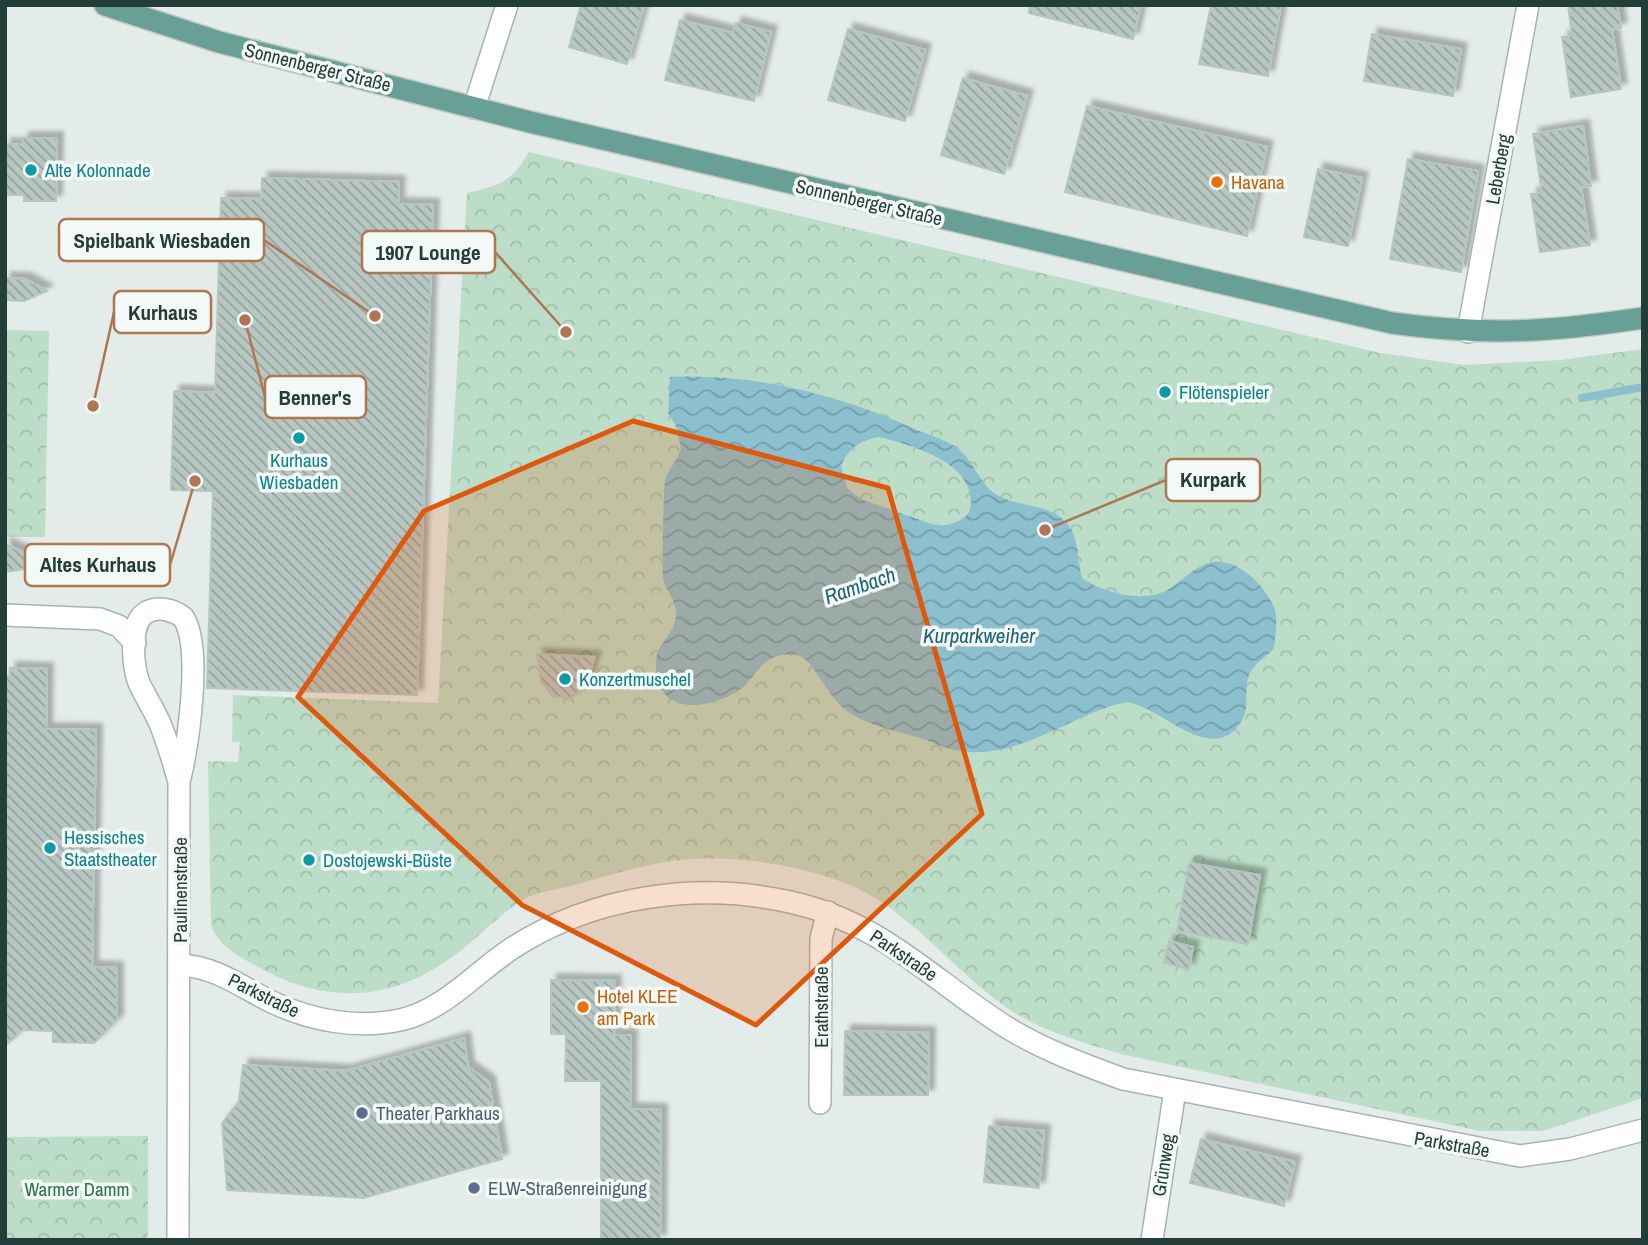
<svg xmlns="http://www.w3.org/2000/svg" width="1648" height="1245" viewBox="0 0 1648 1245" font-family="'Archivo Narrow',sans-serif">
<defs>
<pattern id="park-crowns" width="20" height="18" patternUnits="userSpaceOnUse" patternTransform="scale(1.75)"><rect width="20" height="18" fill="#bcddc7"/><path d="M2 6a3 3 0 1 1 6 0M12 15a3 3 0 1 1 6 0" fill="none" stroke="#a1bfac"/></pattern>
<pattern id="water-waves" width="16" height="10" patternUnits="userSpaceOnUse" patternTransform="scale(1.75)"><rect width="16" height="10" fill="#8cc0cf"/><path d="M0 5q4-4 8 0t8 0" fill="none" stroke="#729da9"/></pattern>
<pattern id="building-back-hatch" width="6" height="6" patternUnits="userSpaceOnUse" patternTransform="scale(1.75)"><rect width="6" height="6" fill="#b8c7c2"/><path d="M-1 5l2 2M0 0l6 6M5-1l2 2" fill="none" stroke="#95a39f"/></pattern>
<filter id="shadow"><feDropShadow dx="6" dy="-6" stdDeviation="2" flood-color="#0004"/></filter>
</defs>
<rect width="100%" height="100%" fill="#e3ece9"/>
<g fill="url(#park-crowns)">
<path d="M 529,152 L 1380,353 L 1464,365 L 1561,360 L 1643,349 L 1643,1098 L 1543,1131 L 1480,1131 L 1121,1054 C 1085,1043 1045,1032 1013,1012 C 963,979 925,929 875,898 C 830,869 743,855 691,859 C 649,862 607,876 567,887 C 554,890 538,892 526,898 C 502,912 482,934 460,951 C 400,999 333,1007 264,970 C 243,958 217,948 211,923 L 208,761 L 238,762 L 240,742 L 232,742 L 233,695 L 438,703 L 467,193 C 500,185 511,183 529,152 Z"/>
<path d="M 5,330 L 49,331 L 45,537 L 5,537 Z"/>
<path d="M 148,1136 L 148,1240 L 5,1240 L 5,1137 Z"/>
</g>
<path fill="url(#water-waves)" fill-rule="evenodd" d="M 670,377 C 754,373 841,395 917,430 C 929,435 945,440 956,447 C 971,458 977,476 989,489 C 1011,511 1055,498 1072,531 C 1079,546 1078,562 1082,578 C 1103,593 1145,604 1169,589 C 1185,579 1200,560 1221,562 C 1244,563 1272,593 1276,615 C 1277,626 1275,637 1274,648 C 1267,657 1253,664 1249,675 C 1243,691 1251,706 1241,722 C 1211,768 1160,705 1126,702 C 1068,715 1017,763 955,750 C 943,748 931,741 920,738 C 897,731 870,726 850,713 C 828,700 814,660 798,655 C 787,653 776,655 767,661 C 756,669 750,683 738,691 C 705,711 655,716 656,663 C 656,643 674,636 676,616 C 677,600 665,591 663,577 C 662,567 663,482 666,476 C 671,467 677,460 681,449 L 676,426 L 668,413 ZM 880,437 C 913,446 972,461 971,504 C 970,521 950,525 937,526 L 861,499 L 847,488 L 841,466 C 849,448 860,440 880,437 Z"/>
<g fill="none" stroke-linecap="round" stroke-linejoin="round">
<path stroke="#8cc0cf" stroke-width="8" d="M 1582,398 L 1643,387"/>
</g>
<g fill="url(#building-back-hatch)" stroke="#b5c6c0" stroke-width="2" filter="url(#shadow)">
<path d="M 581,5 L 644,5 L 627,64 L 569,47 Z"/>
<path d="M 1030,5 L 1141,5 L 1133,39 L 1029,13 Z"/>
<path d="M 1211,5 L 1281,5 L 1268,76 L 1199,64 Z"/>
<path d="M 1568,5 L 1617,5 L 1621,28 L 1612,29 L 1621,89 L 1571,97 L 1562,37 L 1572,36 Z"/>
<path d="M 680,20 L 733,33 L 736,23 L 771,32 L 754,101 L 665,80 Z"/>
<path d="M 848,29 L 925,50 L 905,121 L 828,100 Z"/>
<path d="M 1372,34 L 1461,49 L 1453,96 L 1364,81 Z"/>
<path d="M 963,78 L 1027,96 L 1004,174 L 941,155 Z"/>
<path d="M 1087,106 L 1267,147 L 1247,236 L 1065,192 Z"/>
<path d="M 1583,126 L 1591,186 L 1581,187 L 1590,245 L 1540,252 L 1531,194 L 1542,193 L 1533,134 Z"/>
<path d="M 23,138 L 57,138 L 56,201 L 24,201 L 24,195 L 5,195 L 5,144 L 23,145 Z"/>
<path d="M 1408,159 L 1478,171 L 1461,272 L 1390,259 Z"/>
<path d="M 1318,169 L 1362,178 L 1348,246 L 1304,237 Z"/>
<path d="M 262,178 L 399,182 L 398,204 L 433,205 L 417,695 L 207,688 L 213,491 L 171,490 L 174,391 L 215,393 L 221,198 L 261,199 Z"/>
<path d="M 5,278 L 25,279 L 47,291 L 24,301 L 5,300 Z"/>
<path d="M 5,544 L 34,557 L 24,569 L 5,572 Z"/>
<path d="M 537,654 L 595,657 L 586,686 L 571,698 L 553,697 L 541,681 Z"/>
<path d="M 10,668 L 47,669 L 46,729 L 96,730 L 92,967 L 117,968 L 117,1020 L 94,1043 L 53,1042 L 53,1031 L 22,1030 L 5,1046 L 5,676 L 10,677 Z"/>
<path d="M 1189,863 L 1260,875 L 1248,944 L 1177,931 Z"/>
<path d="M 1169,941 L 1193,947 L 1189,969 L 1164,963 Z"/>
<path d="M 551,980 L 615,981 L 614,1035 L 631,1035 L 630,1109 L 661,1110 L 660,1240 L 601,1240 L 601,1081 L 565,1081 L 566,1034 L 551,1034 Z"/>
<path d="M 845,1031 L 929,1033 L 928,1095 L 844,1095 Z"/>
<path d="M 464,1038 L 468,1067 L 489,1082 L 502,1159 L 363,1198 L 227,1190 L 222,1123 L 239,1102 L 243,1065 L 346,1071 Z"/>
<path d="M 989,1126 L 1044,1131 L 1039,1188 L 984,1182 Z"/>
<path d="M 1201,1139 L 1295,1162 L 1284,1206 L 1190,1183 Z"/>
</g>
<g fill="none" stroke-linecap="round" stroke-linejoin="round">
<g stroke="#a6b4b0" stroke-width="24">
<g id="minor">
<path d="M 474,108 L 507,5"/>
<path d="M 1468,332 L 1528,5"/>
<path d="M 5,615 L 100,619 L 119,626 L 135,643"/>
<path d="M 180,965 C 217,967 241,987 272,1002 C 312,1021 357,1029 400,1020 C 443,1011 475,973 511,949 C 592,896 697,881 790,902 C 879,921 930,978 1003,1025 C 1041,1049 1082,1064 1123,1079 L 1520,1156 L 1570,1149 L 1643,1130"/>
<path d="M 820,1103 L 821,938 L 828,912"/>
<path d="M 178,1240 L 179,782 C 188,746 203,647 183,617 C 173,610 159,606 147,612 C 128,622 133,667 139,683 C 146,698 155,711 161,726 C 168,744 174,764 179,782"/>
<path d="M 1152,1240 L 1175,1090"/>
</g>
</g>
<g stroke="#c1c9c7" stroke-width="24">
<path id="major" d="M 105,5 L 219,42 L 530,122 L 1392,323 C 1486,336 1550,332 1643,318"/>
</g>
<use href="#minor" stroke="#fff" stroke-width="21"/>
<use href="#major" stroke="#68a096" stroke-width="21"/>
</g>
<path fill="#de580e" fill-opacity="0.2" stroke="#de580e" stroke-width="5" stroke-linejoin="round" d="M 633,421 L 888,488 L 982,814 L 756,1025 L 522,905 L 298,697 L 424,511 Z"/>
<g fill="#0f9aa8" stroke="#f3f9f6" stroke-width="2.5">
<circle cx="31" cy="170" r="7"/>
<circle cx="1165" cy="392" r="7"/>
<circle cx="299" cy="438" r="7"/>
<circle cx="565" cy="679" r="7"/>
<circle cx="50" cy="848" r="7"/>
<circle cx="309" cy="860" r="7"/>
</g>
<g fill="#e8710a" stroke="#f3f9f6" stroke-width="2.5">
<circle cx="1217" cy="182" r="7"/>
<circle cx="583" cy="1007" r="7"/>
</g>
<g fill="#5c6f8a" stroke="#f3f9f6" stroke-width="2.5">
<circle cx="362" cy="1113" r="7"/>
<circle cx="474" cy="1188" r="7"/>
</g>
<g text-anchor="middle" stroke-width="7" stroke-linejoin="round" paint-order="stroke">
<g font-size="19" fill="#233d38" stroke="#f3f9f6">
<text transform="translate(318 67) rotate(14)" y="7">Sonnenberger Straße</text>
<text transform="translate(1498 169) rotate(-80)" y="7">Leberberg</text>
<text transform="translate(869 202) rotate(13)" y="7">Sonnenberger Straße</text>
<text transform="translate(180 890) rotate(-90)" y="7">Paulinenstraße</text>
<text transform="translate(904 955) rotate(34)" y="7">Parkstraße</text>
<text transform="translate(264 995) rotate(26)" y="7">Parkstraße</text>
<text transform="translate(821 1007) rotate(-90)" y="7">Erathstraße</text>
<text transform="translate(1452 1144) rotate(10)" y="7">Parkstraße</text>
<text transform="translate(1163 1165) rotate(-81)" y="7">Grünweg</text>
</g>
<g font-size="19" fill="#0d838f" stroke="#f3f9f6" text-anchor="start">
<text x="45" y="177">Alte Kolonnade</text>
<text x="1179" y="399">Flötenspieler</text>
<text x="299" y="467" text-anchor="middle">Kurhaus<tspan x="299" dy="22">Wiesbaden</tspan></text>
<text x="579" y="686">Konzertmuschel</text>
<text x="64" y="844">Hessisches<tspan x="64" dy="22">Staatstheater</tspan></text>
<text x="323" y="867">Dostojewski-Büste</text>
</g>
<g font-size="19" fill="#c56008" stroke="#f3f9f6" text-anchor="start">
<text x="1231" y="189">Havana</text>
<text x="597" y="1003">Hotel KLEE<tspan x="597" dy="22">am Park</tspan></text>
</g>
<g font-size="19" fill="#4e5e75" stroke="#f3f9f6" text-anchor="start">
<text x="376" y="1120">Theater Parkhaus</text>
<text x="488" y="1195">ELW-Straßenreinigung</text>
</g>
<g font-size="19" fill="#2e724e" stroke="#f3f9f6">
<text x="77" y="1196">Warmer Damm</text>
</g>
<g font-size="21" font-style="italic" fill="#1f6277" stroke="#f3f9f6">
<text transform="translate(860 586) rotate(-19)" y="7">Rambach</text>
<text x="979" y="643">Kurparkweiher</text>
</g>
</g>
<path fill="none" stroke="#b07553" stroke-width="2.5" d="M375 316L264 240M566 332L495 252M93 406L114 312M245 320L265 397M1045 530L1166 480M195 481L170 565"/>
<g fill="#b07553" stroke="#f3f9f6" stroke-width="2.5">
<circle cx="375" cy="316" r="7"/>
<circle cx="566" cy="332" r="7"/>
<circle cx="93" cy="406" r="7"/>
<circle cx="245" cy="320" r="7"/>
<circle cx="1045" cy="530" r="7"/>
<circle cx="195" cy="481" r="7"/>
</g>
<g fill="#f3f9f6" stroke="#b07553" stroke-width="2.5">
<rect x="59" y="219" width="205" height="42" rx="7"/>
<rect x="362" y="231" width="133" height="42" rx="7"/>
<rect x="114" y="291" width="97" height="42" rx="7"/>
<rect x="265" y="376" width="101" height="42" rx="7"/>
<rect x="1166" y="459" width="94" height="42" rx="7"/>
<rect x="25" y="544" width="145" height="42" rx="7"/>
</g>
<g font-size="21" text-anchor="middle" font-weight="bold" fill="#233d38">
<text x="162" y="248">Spielbank Wiesbaden</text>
<text x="428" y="260">1907 Lounge</text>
<text x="163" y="320">Kurhaus</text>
<text x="315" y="405">Benner's</text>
<text x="1213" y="487">Kurpark</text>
<text x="98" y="572">Altes Kurhaus</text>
</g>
<rect width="1648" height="1245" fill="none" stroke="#233d38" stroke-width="14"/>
</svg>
